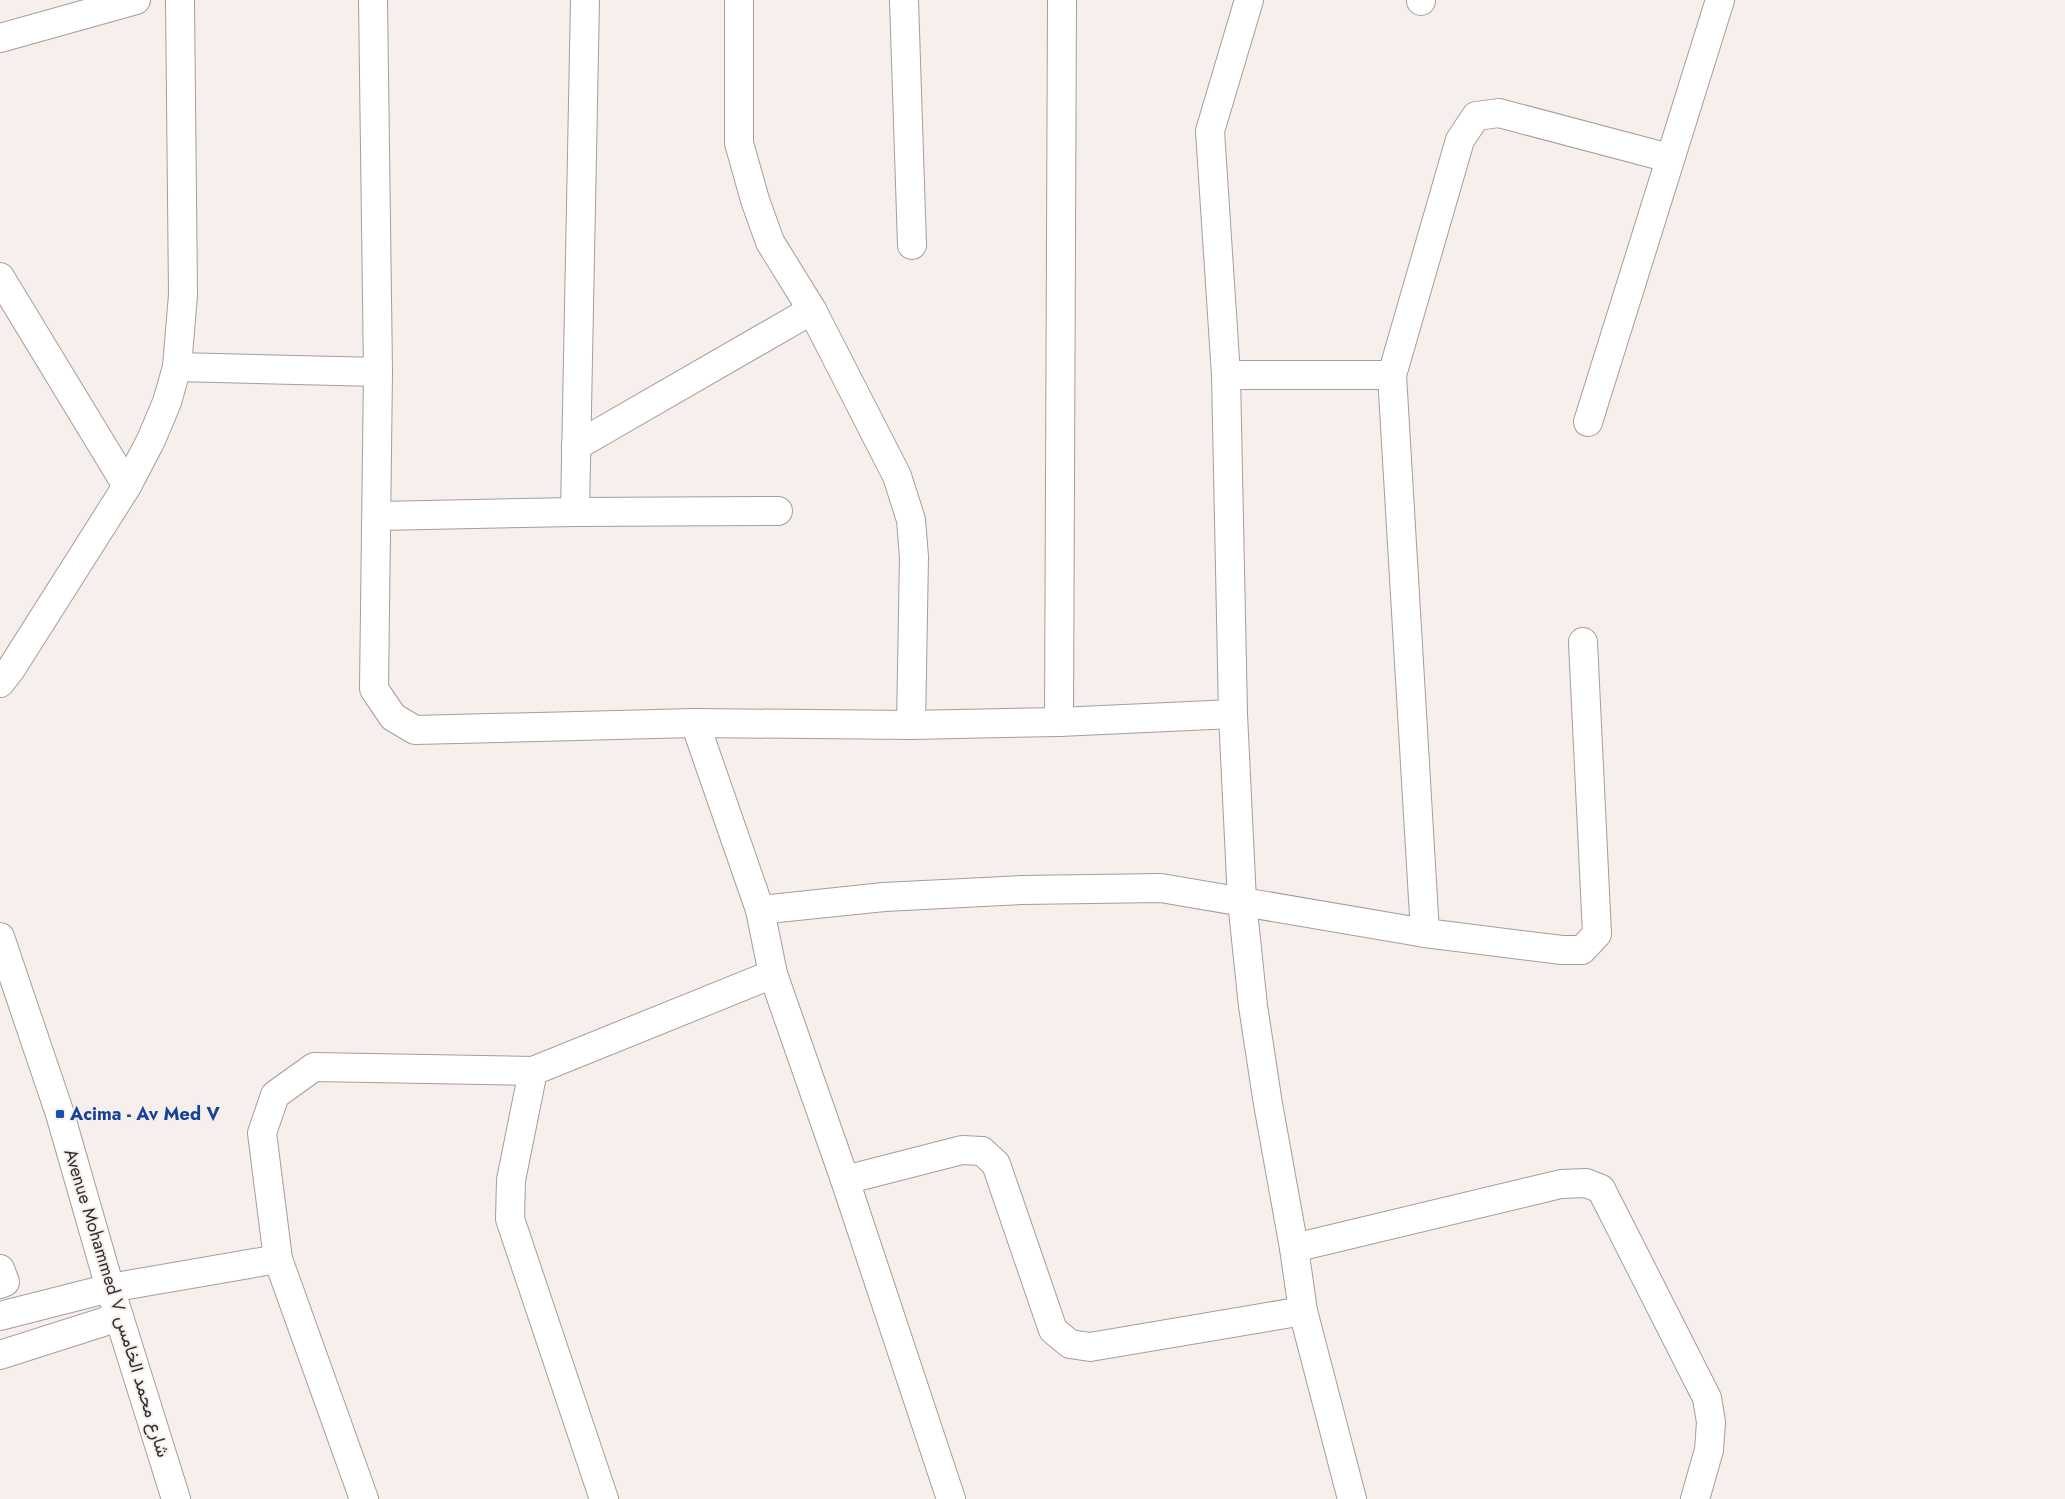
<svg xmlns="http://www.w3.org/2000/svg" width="2065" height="1499" viewBox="0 0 2065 1499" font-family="Jost,Vazirmatn,sans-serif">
<rect width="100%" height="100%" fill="#f6efeb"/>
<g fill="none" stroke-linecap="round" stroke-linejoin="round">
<g stroke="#a59e9a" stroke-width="30">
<g id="minor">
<path d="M 373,0 L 378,372"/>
<path d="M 739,0 L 739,143 L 755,200 L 770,242 L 812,310 L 897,476 L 911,520 L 914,557 L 911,725"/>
<path d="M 904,0 L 912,245"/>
<path d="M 1249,0 L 1210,131 L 1226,375 L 1233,714 L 1242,901 L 1253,1006 L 1268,1104 L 1294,1248 L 1303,1311 L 1352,1499"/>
<path d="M 1421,1 L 1421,0"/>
<path d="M 0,38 L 136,0"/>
<path d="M 0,277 L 127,486"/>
<path d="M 177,367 L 378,372 L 374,689 L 393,717 L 415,730 L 695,723 L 911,725 L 1059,722 L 1233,714"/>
<path d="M 1226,375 L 1392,375"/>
<path d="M 1588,422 L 1720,0"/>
<path d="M 576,446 L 812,310"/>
<path d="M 575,512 L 585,0"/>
<path d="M 378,516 L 575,512 L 778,511"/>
<path d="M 0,683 L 11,669 L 127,486 L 151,440 L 167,402 L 177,367 L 183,295 L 180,0"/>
<path d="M 1059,722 L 1062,0"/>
<path d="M 695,723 L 760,910 L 773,974 L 845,1180 L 951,1499"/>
<path d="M 760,910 L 884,897 L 1022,890 L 1161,888 L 1425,933 L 1562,950 L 1582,950 L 1597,934 L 1583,642"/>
<path d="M 1425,933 L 1392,375 L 1460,140 L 1476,116 L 1499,113 L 1669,158"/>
<path d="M 845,1180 L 962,1150 L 982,1151 L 996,1164 L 1053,1330 L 1070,1344 L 1090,1347 L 1303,1311"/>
<path d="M 1294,1248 L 1561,1184 L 1586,1183 L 1601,1189 L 1707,1398 L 1711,1422 L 1709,1450 L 1695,1499"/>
<path d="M 278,1259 L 262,1133 L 275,1095 L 314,1067 L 533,1071"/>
<path d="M 0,1269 L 5,1282 L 0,1284"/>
<path d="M 0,1316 L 110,1288 L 278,1259 L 364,1499"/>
<path d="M 0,1355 L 119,1317"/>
<path d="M 604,1499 L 510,1219 L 511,1180 L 533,1071 L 773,974"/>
</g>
</g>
<g stroke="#a59e9a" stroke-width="30">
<path id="major" d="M 0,937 L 60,1114 L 110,1288 L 176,1499"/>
</g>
<use href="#minor" stroke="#fff" stroke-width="28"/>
<use href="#major" stroke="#fff" stroke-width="28"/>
</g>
<rect fill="#1a4fb4" stroke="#f6efeb" stroke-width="2" x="55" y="1109" width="10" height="10" rx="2.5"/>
<g text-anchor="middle" stroke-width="4" stroke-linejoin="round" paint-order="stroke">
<g font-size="18" font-weight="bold" fill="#164399" stroke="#f6efeb" text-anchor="start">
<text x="70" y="1120">Acima - Av Med V</text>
</g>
<g font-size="18" fill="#312e2d" stroke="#f6efeb">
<text transform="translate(117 1303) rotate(73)" y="6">Avenue Mohammed V شارع محمد الخامس</text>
</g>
</g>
</svg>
